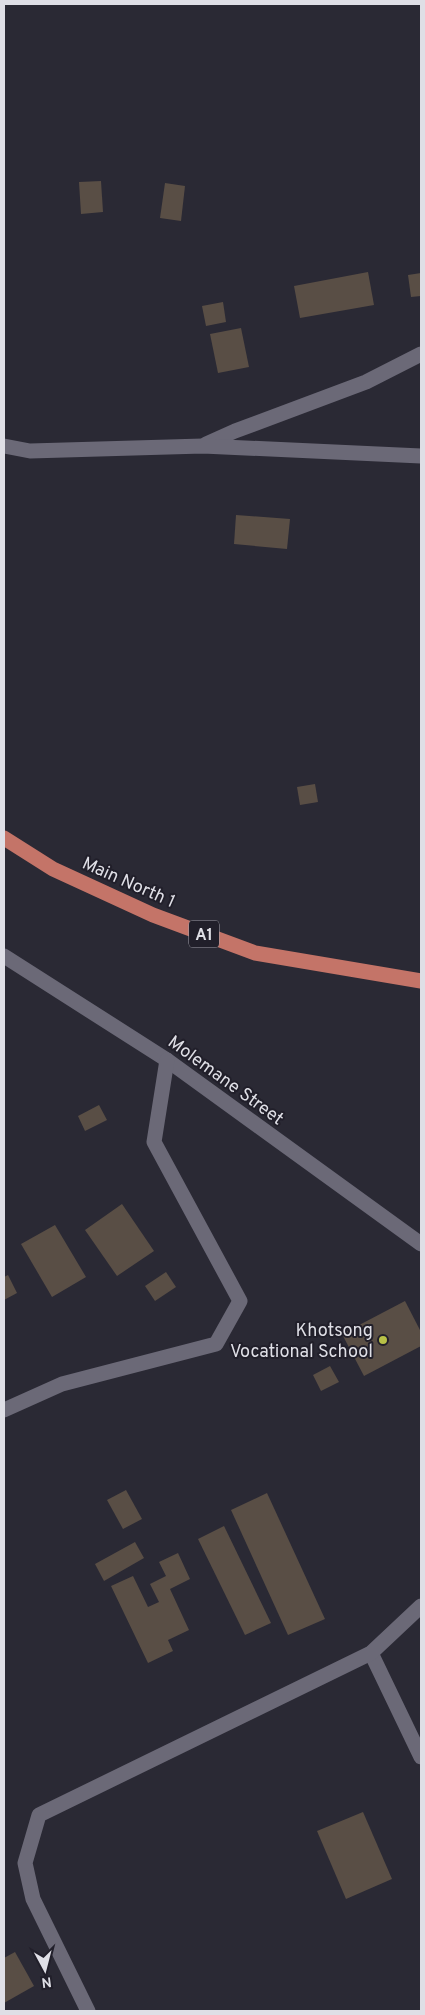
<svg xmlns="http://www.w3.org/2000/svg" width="425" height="2015" viewBox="0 0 425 2015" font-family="Overpass,sans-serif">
<rect width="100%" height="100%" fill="#2a2934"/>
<g fill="#594e45">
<path d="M 101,181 L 103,212 L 81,214 L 79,182 Z"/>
<path d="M 165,183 L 185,186 L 181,221 L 160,218 Z"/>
<path d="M 368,272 L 374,305 L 300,318 L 294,286 Z"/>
<path d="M 421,273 L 421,296 L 411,297 L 408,275 Z"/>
<path d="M 223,302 L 226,322 L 206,326 L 202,306 Z"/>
<path d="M 241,328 L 249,367 L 218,373 L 210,334 Z"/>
<path d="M 236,515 L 290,519 L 287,549 L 234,544 Z"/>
<path d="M 315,784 L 318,802 L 300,805 L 297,787 Z"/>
<path d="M 99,1105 L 107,1120 L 85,1131 L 78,1116 Z"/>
<path d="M 122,1204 L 154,1251 L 117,1276 L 85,1230 Z"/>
<path d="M 55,1225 L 86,1277 L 52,1297 L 21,1244 Z"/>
<path d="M 166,1272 L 176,1287 L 155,1301 L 145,1286 Z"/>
<path d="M 8,1275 L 17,1293 L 4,1300 L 4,1277 Z"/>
<path d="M 405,1301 L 421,1332 L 421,1346 L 364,1376 L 342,1334 Z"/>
<path d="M 330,1366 L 339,1382 L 321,1391 L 313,1375 Z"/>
<path d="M 126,1490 L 142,1519 L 123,1529 L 107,1500 Z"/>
<path d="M 267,1493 L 325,1619 L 288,1635 L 231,1510 Z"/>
<path d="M 224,1526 L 271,1623 L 245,1635 L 198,1539 Z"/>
<path d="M 135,1542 L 144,1558 L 104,1581 L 95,1564 Z"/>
<path d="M 178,1553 L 190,1579 L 170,1589 L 189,1630 L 168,1640 L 173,1651 L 148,1663 L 111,1586 L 133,1576 L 148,1607 L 159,1602 L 150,1584 L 166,1576 L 159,1562 Z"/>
<path d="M 363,1812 L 392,1879 L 346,1899 L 317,1831 Z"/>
<path d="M 15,1952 L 34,1986 L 4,2003 L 4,1958 Z"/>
</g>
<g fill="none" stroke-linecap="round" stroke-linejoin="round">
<g stroke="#6b6977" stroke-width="15">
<path d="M 206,444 L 235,431 L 366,382 L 421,354"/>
<path d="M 4,446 L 30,451 L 203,446 L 421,456"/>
<path d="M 4,956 L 167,1060 L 421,1244"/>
<path d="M 4,1410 L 62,1384 L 216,1344 L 240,1301 L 154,1142 L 167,1060"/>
<path d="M 371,1653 L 421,1757"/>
<path d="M 88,2011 L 33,1899 L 25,1863 L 39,1815 L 371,1653 L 421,1606"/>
</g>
<path stroke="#c47468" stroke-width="15" d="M 4,838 L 53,869 L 153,915 L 255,953 L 421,981"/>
</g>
<circle fill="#b8c147" stroke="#211f2a" stroke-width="2" cx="383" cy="1340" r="5"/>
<g text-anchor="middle" stroke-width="4" stroke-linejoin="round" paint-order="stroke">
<rect fill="#211f2a" stroke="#a6a5ae" stroke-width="1" x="189" y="920.5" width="30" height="27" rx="4"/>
<g font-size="16" font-weight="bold" fill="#dfdfe6">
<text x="204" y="940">A1</text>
</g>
<g font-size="18" fill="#dfdfe6" stroke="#211f2a">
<text transform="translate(129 882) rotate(24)" y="6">Main North 1</text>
<text transform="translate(226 1080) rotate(36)" y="6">Molemane Street</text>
</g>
<g font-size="18" fill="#dfdfe6" stroke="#211f2a" text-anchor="end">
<text x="373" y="1336">Khotsong<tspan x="373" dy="21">Vocational School</tspan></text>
</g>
</g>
<rect width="425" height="2015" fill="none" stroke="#dfdfe6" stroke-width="10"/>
<g transform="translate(45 1970) rotate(173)" stroke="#211f2a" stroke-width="4" paint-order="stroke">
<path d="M0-4L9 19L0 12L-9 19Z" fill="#dfdfe6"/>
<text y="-8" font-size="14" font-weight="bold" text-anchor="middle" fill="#dfdfe6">N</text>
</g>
</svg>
